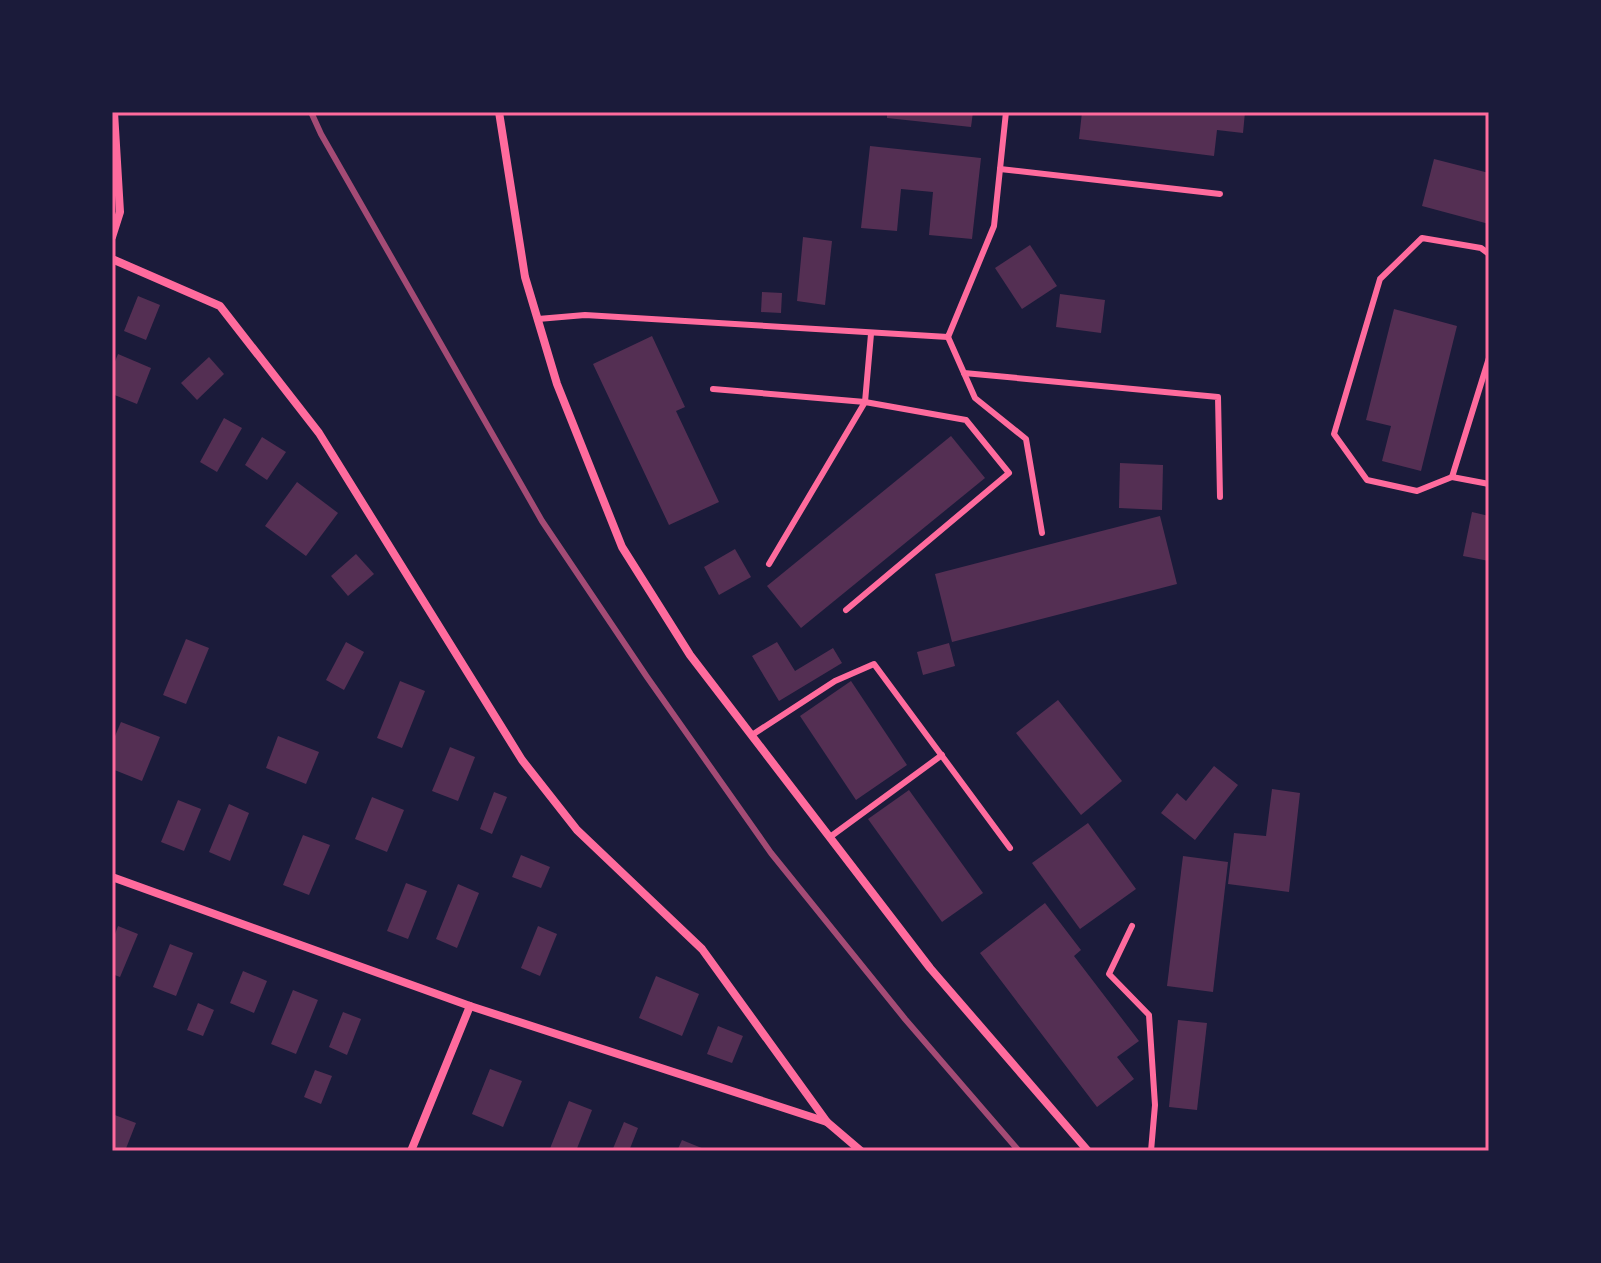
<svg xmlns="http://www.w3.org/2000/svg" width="1601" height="1263" viewBox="0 0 1601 1263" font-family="'PT Sans Narrow',sans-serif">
<rect width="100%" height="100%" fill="#1b1b3a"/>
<g fill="#542f53">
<path d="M 887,112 L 973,112 L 971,127 L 887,118 Z"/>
<path d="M 1082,112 L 1245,112 L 1243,133 L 1217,130 L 1214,156 L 1079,139 Z"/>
<path d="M 870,146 L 981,158 L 972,239 L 929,235 L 933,192 L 901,189 L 897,231 L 861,228 Z"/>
<path d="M 1434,159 L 1489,173 L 1489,224 L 1422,206 Z"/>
<path d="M 803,237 L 832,241 L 825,305 L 797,301 Z"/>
<path d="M 1030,245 L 1057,286 L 1022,309 L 995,268 Z"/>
<path d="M 762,292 L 782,293 L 781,313 L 761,312 Z"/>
<path d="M 1060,294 L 1105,300 L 1101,333 L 1056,327 Z"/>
<path d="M 138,296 L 160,305 L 146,340 L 124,331 Z"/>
<path d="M 1394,309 L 1457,326 L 1421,471 L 1382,461 L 1391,426 L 1366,420 Z"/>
<path d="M 652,336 L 685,407 L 676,411 L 719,502 L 669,525 L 593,364 Z"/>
<path d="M 118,354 L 151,368 L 137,404 L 112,394 L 112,369 Z"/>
<path d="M 209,357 L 224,374 L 197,400 L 181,383 Z"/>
<path d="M 224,418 L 242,428 L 217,472 L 200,462 Z"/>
<path d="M 951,436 L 985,478 L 801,628 L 767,586 Z"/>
<path d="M 262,437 L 286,452 L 267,480 L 245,465 Z"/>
<path d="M 1120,463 L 1163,465 L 1162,510 L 1119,508 Z"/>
<path d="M 297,482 L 338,513 L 306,556 L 265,526 Z"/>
<path d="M 1472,512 L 1489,516 L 1489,561 L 1463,556 Z"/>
<path d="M 1160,516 L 1177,584 L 952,642 L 935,574 Z"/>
<path d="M 735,549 L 751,577 L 719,595 L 704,567 Z"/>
<path d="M 356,554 L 374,574 L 348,596 L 331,576 Z"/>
<path d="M 186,639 L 209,648 L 186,704 L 163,695 Z"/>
<path d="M 346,642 L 364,652 L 344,690 L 326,680 Z"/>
<path d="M 777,642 L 795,671 L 833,648 L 842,663 L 779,701 L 752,656 Z"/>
<path d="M 949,643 L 955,666 L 923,675 L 917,652 Z"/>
<path d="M 400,681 L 425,691 L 402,748 L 377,738 Z"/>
<path d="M 851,681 L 907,765 L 856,800 L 800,716 Z"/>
<path d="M 1058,700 L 1122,781 L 1081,815 L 1016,733 Z"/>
<path d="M 121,722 L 160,737 L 142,781 L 112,769 L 112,743 Z"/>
<path d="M 278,736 L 319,752 L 306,784 L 266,768 Z"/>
<path d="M 450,747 L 475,757 L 458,801 L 432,791 Z"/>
<path d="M 1214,766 L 1238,785 L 1195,840 L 1161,813 L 1177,793 L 1186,801 Z"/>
<path d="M 1272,789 L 1300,793 L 1289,892 L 1228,884 L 1234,833 L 1266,836 Z"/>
<path d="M 909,790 L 983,893 L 942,922 L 868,819 Z"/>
<path d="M 494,792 L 507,797 L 492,834 L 480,829 Z"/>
<path d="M 372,797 L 404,810 L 387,852 L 355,839 Z"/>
<path d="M 178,800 L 201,809 L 184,851 L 161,842 Z"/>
<path d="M 229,804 L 249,813 L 230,861 L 209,852 Z"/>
<path d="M 1088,823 L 1136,889 L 1080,929 L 1032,863 Z"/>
<path d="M 303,835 L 330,845 L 309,895 L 283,885 Z"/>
<path d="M 521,855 L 550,867 L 541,888 L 512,877 Z"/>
<path d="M 1183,856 L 1228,862 L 1213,992 L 1167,986 Z"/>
<path d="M 406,883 L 427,891 L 408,939 L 387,931 Z"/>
<path d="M 458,884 L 479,893 L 457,948 L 436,939 Z"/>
<path d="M 1045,903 L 1081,950 L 1074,956 L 1139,1041 L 1117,1057 L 1134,1079 L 1097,1107 L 980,953 Z"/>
<path d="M 118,926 L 138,934 L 120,977 L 112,974 L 112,942 Z"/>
<path d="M 538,926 L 557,934 L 540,976 L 521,968 Z"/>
<path d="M 170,944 L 193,953 L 176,996 L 153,987 Z"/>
<path d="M 243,971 L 267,981 L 254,1013 L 230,1003 Z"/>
<path d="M 656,976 L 699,994 L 682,1036 L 639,1018 Z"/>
<path d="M 293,990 L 318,1000 L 296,1054 L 271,1044 Z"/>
<path d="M 198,1003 L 214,1010 L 203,1036 L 187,1030 Z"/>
<path d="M 343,1012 L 361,1019 L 347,1055 L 329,1047 Z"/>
<path d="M 1178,1020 L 1207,1023 L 1197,1110 L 1169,1107 Z"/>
<path d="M 718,1026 L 743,1036 L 732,1063 L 707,1054 Z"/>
<path d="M 490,1069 L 522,1081 L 503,1127 L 472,1114 Z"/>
<path d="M 315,1070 L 332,1076 L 321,1104 L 304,1097 Z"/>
<path d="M 569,1101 L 592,1110 L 576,1151 L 549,1151 Z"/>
<path d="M 112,1114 L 136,1123 L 125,1151 L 112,1151 Z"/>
<path d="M 624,1122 L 638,1128 L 629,1151 L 612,1151 Z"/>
<path d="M 682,1140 L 704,1149 L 703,1151 L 677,1151 Z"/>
</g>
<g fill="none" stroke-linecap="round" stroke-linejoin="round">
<g stroke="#ff6b9d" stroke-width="6">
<path d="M 1000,169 L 1220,194"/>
<path d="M 538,319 L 585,315 L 948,337 L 994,226 L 1006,112"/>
<path d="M 948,337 L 975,398 L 1026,439 L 1042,533"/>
<path d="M 1489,358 L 1452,477 L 1489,484"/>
<path d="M 964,373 L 1218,397 L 1220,497"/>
<path d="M 713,389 L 865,402 L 966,420 L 1009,473 L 846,610"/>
<path d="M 1452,477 L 1417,491 L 1367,480 L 1334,434 L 1380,279 L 1422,238 L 1481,248 L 1489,254"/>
<path d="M 769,564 L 865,402 L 871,334"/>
<path d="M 752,735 L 835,681 L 874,664 L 1010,848"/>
<path d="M 830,837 L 942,755"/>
<path d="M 1132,926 L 1109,974 L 1149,1015 L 1155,1105 L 1151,1151"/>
</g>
<g stroke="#ff6b9d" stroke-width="8">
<path d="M 499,112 L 525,277 L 557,384 L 622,547 L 690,655 L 930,968 L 1088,1151"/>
<path d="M 112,237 L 120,212 L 114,112"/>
<path d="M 112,259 L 220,306 L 319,433 L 522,760 L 577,830 L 702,949 L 827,1122"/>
<path d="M 112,877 L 470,1006 L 827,1122 L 861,1151"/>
<path d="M 411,1151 L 470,1006"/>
</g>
<path stroke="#a44b75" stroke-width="6" d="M 311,112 L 321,134 L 542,521 L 647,677 L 771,853 L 905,1019 L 1019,1151"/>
</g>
<rect width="1601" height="1263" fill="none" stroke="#1b1b3a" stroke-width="228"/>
<rect x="114" y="114" width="1373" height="1035" fill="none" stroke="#ff6b9d" stroke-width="3"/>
</svg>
